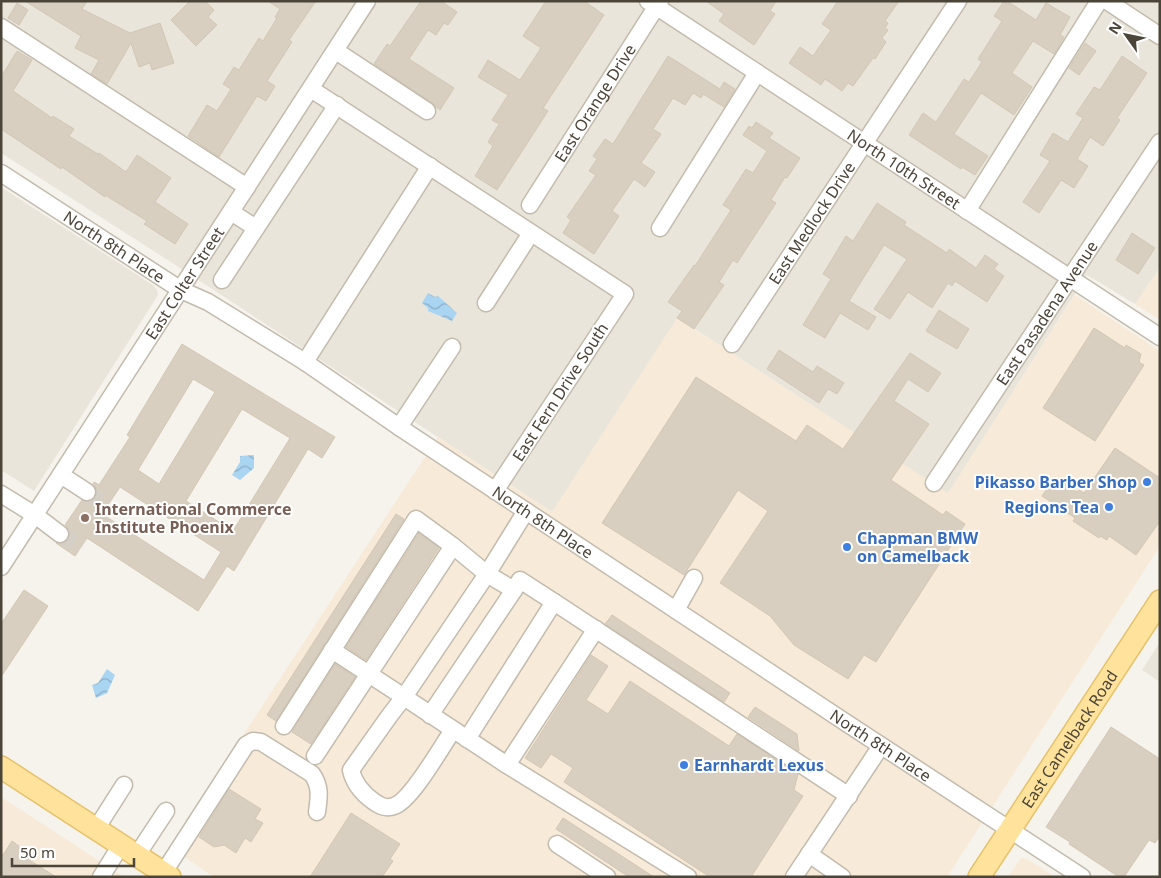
<svg xmlns="http://www.w3.org/2000/svg" width="1161" height="878" viewBox="0 0 1161 878" font-family="'Noto Sans',sans-serif">
<defs>
<pattern id="water-waves" width="16" height="10" patternUnits="userSpaceOnUse" patternTransform="scale(1.25)"><rect width="16" height="10" fill="#a9d4f2"/><path d="M0 5q4-4 8 0t8 0" fill="none" stroke="#8caec5"/></pattern>
</defs>
<rect width="100%" height="100%" fill="#f6f3ec"/>
<g fill="#eae5da">
<path d="M 1,1 L 1160,1 L 1160,268 L 1135,304 L 1087,275 L 948,494 L 681,320 L 552,512 L 177,266 L 1,153 Z"/>
<path d="M 1,187 L 153,285 L 157,290 L 158,295 L 34,491 L 1,470 Z"/>
<path d="M 1160,642 L 1160,682 L 1142,670 Z"/>
</g>
<g fill="#f7ead8">
<path d="M 1160,268 L 1160,320 L 1135,304 Z"/>
<path d="M 1075,295 L 1160,351 L 1160,546 L 947,877 L 214,877 L 170,847 L 438,437 L 552,512 L 677,318 L 948,493 Z"/>
<path d="M 1,797 L 124,877 L 1,877 Z"/>
<path d="M 1021,858 L 1027,859 L 1055,877 L 1008,877 Z"/>
</g>
<g fill="url(#water-waves)">
<path d="M 428,293 L 435,297 L 438,296 L 457,313 L 452,321 L 428,311 L 428,308 L 422,303 Z"/>
<path d="M 254,455 L 254,468 L 240,480 L 232,475 L 240,462 L 240,456 Z"/>
<path d="M 107,669 L 115,675 L 107,693 L 96,698 L 92,685 L 98,683 Z"/>
</g>
<g fill="#d8cfc1" stroke="#d3c7b4" fill-rule="evenodd">
<path d="M 25,1 L 87,1 L 82,9 L 130,33 L 160,23 L 174,63 L 152,70 L 150,63 L 139,67 L 131,43 L 107,84 L 91,74 L 99,60 L 75,48 L 81,36 Z"/>
<path d="M 190,1 L 205,1 L 214,10 L 208,17 L 217,25 L 196,46 L 171,20 Z"/>
<path d="M 268,1 L 316,1 L 289,40 L 292,42 L 267,81 L 275,86 L 266,101 L 257,96 L 219,157 L 188,136 L 207,105 L 217,111 L 231,89 L 223,84 L 234,67 L 239,70 L 259,38 L 263,41 L 277,18 L 275,17 L 280,9 Z"/>
<path d="M 421,1 L 441,1 L 457,12 L 448,25 L 444,23 L 436,35 L 428,30 L 409,59 L 454,88 L 440,110 L 432,103 L 374,64 L 387,44 L 390,46 Z"/>
<path d="M 546,1 L 584,1 L 604,15 L 543,108 L 548,111 L 497,190 L 475,176 L 493,146 L 488,142 L 499,124 L 492,120 L 508,95 L 478,77 L 488,60 L 520,80 L 541,48 L 523,36 Z"/>
<path d="M 706,1 L 776,1 L 770,11 L 775,14 L 754,45 L 719,21 L 724,14 Z"/>
<path d="M 838,1 L 899,1 L 885,21 L 888,23 L 885,28 L 888,30 L 882,38 L 886,42 L 875,59 L 873,58 L 853,86 L 848,83 L 842,91 L 825,79 L 821,85 L 789,63 L 800,47 L 813,56 L 831,30 L 822,24 Z"/>
<path d="M 1004,1 L 1007,1 L 1036,20 L 1046,3 L 1070,17 L 1060,35 L 1064,37 L 1054,54 L 1033,41 L 1012,73 L 1032,87 L 1014,115 L 981,93 L 954,134 L 988,156 L 975,175 L 962,167 L 961,169 L 909,135 L 923,113 L 936,122 L 964,79 L 969,82 L 982,62 L 978,59 L 1002,21 L 994,16 Z"/>
<path d="M 17,3 L 28,10 L 19,25 L 8,18 Z"/>
<path d="M 1085,43 L 1096,51 L 1079,75 L 1069,68 Z"/>
<path d="M 17,51 L 32,60 L 13,91 L 52,118 L 53,116 L 74,129 L 69,136 L 98,154 L 99,153 L 126,172 L 137,155 L 171,178 L 155,202 L 188,224 L 175,244 L 144,224 L 147,221 L 105,195 L 105,197 L 62,167 L 61,169 L 1,129 L 1,77 Z"/>
<path d="M 668,56 L 720,89 L 724,82 L 735,89 L 724,107 L 703,94 L 701,98 L 693,93 L 685,105 L 673,98 L 653,129 L 661,134 L 641,163 L 655,172 L 645,187 L 634,179 L 612,211 L 619,216 L 594,254 L 563,233 L 571,220 L 567,217 L 596,175 L 589,171 L 597,159 L 593,156 L 605,139 L 613,144 Z"/>
<path d="M 1122,56 L 1147,73 L 1117,118 L 1120,120 L 1103,146 L 1090,137 L 1077,159 L 1088,166 L 1074,188 L 1061,180 L 1039,213 L 1023,202 L 1050,161 L 1040,155 L 1053,133 L 1068,142 L 1083,118 L 1076,114 L 1094,87 L 1100,90 Z"/>
<path d="M 756,122 L 773,133 L 769,138 L 800,158 L 787,178 L 785,177 L 771,200 L 776,203 L 737,263 L 733,260 L 719,282 L 724,285 L 694,329 L 677,318 L 682,311 L 668,302 L 694,265 L 695,266 L 731,210 L 723,205 L 746,169 L 753,173 L 767,151 L 743,135 L 749,126 L 752,128 Z"/>
<path d="M 877,203 L 906,222 L 904,225 L 947,253 L 949,249 L 976,268 L 985,255 L 998,264 L 994,269 L 1004,276 L 987,302 L 955,281 L 952,286 L 948,283 L 932,308 L 908,292 L 890,319 L 874,309 L 907,259 L 884,245 L 849,301 L 876,317 L 868,330 L 840,313 L 825,338 L 803,325 L 831,279 L 823,274 L 846,236 L 853,241 Z"/>
<path d="M 1132,233 L 1155,248 L 1138,274 L 1116,260 Z"/>
<path d="M 939,310 L 969,329 L 957,349 L 926,331 Z"/>
<path d="M 1094,328 L 1125,348 L 1126,345 L 1141,354 L 1139,362 L 1144,365 L 1095,441 L 1043,408 Z"/>
<path d="M 182,344 L 335,437 L 322,458 L 308,449 L 234,571 L 227,566 L 198,611 L 87,538 L 75,556 L 56,543 L 63,543 L 68,540 L 69,531 L 65,525 L 82,500 L 91,501 L 96,497 L 96,488 L 93,484 L 94,482 L 99,485 L 130,437 L 127,435 ZM 193,379 L 215,392 L 159,484 L 138,470 ZM 242,409 L 290,438 L 233,531 L 186,501 ZM 120,487 L 221,552 L 204,580 L 102,514 Z"/>
<path d="M 779,350 L 813,372 L 817,366 L 844,383 L 837,394 L 828,389 L 819,403 L 767,369 Z"/>
<path d="M 910,353 L 941,373 L 928,392 L 908,379 L 894,401 L 929,424 L 891,480 L 943,515 L 946,511 L 965,524 L 876,662 L 864,655 L 848,679 L 794,645 L 770,616 L 720,583 L 768,511 L 738,490 L 684,575 L 602,523 L 696,377 L 796,441 L 807,425 L 843,449 Z"/>
<path d="M 1115,448 L 1160,478 L 1160,521 L 1136,555 L 1109,536 L 1107,540 L 1100,536 L 1099,538 L 1073,521 L 1075,518 L 1042,496 L 1055,477 L 1077,492 L 1079,490 L 1084,493 Z"/>
<path d="M 396,514 L 404,519 L 276,721 L 267,715 Z"/>
<path d="M 419,533 L 439,548 L 366,660 L 346,647 Z"/>
<path d="M 24,590 L 48,606 L 1,677 L 1,624 Z"/>
<path d="M 612,615 L 730,693 L 724,702 L 605,624 Z"/>
<path d="M 591,655 L 608,666 L 586,700 L 608,714 L 630,681 L 729,746 L 737,734 L 798,774 L 794,790 L 803,796 L 751,877 L 710,877 L 564,782 L 573,768 L 551,754 L 541,768 L 525,758 Z"/>
<path d="M 335,664 L 355,677 L 311,744 L 292,732 Z"/>
<path d="M 755,707 L 797,734 L 799,751 L 748,717 Z"/>
<path d="M 1111,727 L 1160,759 L 1160,836 L 1155,843 L 1149,840 L 1124,877 L 1119,877 L 1069,844 L 1070,842 L 1046,827 Z"/>
<path d="M 229,789 L 261,809 L 255,819 L 263,823 L 251,842 L 245,838 L 236,853 L 224,845 L 214,847 L 199,837 Z"/>
<path d="M 351,813 L 400,844 L 390,859 L 393,861 L 382,877 L 310,877 Z"/>
<path d="M 563,818 L 654,877 L 629,877 L 556,829 Z"/>
<path d="M 12,841 L 23,849 L 20,854 L 56,877 L 1,877 L 1,858 Z"/>
</g>
<g fill="none" stroke-linecap="round" stroke-linejoin="round">
<g stroke="#d4d0c8" stroke-width="16" stroke-dasharray="16 8" stroke-linecap="butt">
<path d="M 87,492 L 107,506"/>
<path d="M 60,534 L 81,547"/>
</g>
<g stroke="#c2bbae" stroke-width="19">
<g id="minor">
<path id="s1" d="M 648,1 L 1160,337"/>
<path d="M 1107,1 L 1160,36"/>
<path d="M 1,27 L 247,187"/>
<path d="M 336,51 L 427,111"/>
<path d="M 311,89 L 625,294 L 495,491"/>
<path id="s2" d="M 1,173 L 181,290 L 208,302 L 305,362 L 399,427 L 848,724 L 1082,877"/>
<path id="s3" d="M 530,205 L 660,1"/>
<path d="M 967,211 L 1099,1"/>
<path d="M 231,212 L 256,228"/>
<path d="M 660,228 L 757,73"/>
<path d="M 222,280 L 337,105"/>
<path d="M 486,303 L 531,233"/>
<path id="s4" d="M 732,344 L 958,1"/>
<path d="M 305,362 L 430,166"/>
<path d="M 399,427 L 452,347"/>
<path d="M 61,475 L 87,492"/>
<path id="s5" d="M 934,483 L 1160,142"/>
<path d="M 1,494 L 35,515 L 60,534"/>
<path d="M 526,511 L 487,574 L 404,697 L 507,765 L 688,877"/>
<path id="s6" d="M 1,567 L 367,1"/>
<path d="M 554,602 L 849,796"/>
<path d="M 676,610 L 694,578"/>
<path d="M 332,650 L 404,697 L 390,715 L 351,770 C 354,784 362,793 373,801 C 380,806 386,809 394,806 C 411,801 442,746 453,730"/>
<path d="M 430,715 L 514,590"/>
<path d="M 284,726 L 416,519 L 453,546 L 487,574 L 514,590 L 520,580 L 554,602 L 467,739"/>
<path d="M 315,756 L 453,546"/>
<path d="M 507,765 L 596,629"/>
<path d="M 96,829 L 124,785"/>
<path d="M 557,844 L 607,877"/>
<path d="M 809,854 L 842,877"/>
<path d="M 137,855 L 166,811"/>
<path d="M 164,872 L 246,745 L 253,741 L 261,742 L 312,774 C 321,787 319,797 317,812"/>
<path d="M 101,877 L 121,845"/>
<path d="M 794,877 L 881,746"/>
</g>
</g>
<g stroke="#e6c16a" stroke-width="24">
<g id="major">
<path d="M 1,767 L 170,877"/>
<path id="s7" d="M 979,877 L 1160,601"/>
</g>
</g>
<use href="#minor" stroke="#fff" stroke-width="16"/>
<use href="#major" stroke="#ffe39c" stroke-width="21"/>
</g>
<g fill="#3f7fe0" stroke="#fff" stroke-width="2">
<circle cx="1147" cy="482" r="5"/>
<circle cx="1109" cy="507" r="5"/>
<circle cx="847" cy="547" r="5"/>
<circle cx="684" cy="765" r="5"/>
</g>
<circle fill="#8d6e63" stroke="#fff" stroke-width="2" cx="85" cy="518" r="5"/>
<g text-anchor="middle" stroke-width="4" stroke-linejoin="round" paint-order="stroke">
<g font-size="16" fill="#4b4439" stroke="#fff">
<text dy="6" stroke="none"><textPath href="#s3" startOffset="121">East Orange Drive</textPath></text>
<text dy="6" stroke="none"><textPath href="#s1" startOffset="306">North 10th Street</textPath></text>
<text dy="6" stroke="none"><textPath href="#s4" startOffset="145">East Medlock Drive</textPath></text>
<text dy="6" stroke="none"><textPath href="#s2" startOffset="135">North 8th Place</textPath></text>
<text dy="6" stroke="none"><textPath href="#s6" startOffset="338">East Colter Street</textPath></text>
<text dy="6" stroke="none"><textPath href="#s5" startOffset="204">East Pasadena Avenue</textPath></text>
<text transform="translate(560 392) rotate(-57)" y="6">East Fern Drive South</text>
<text dy="6" stroke="none"><textPath href="#s2" startOffset="645">North 8th Place</textPath></text>
<text dy="6" stroke="none"><textPath href="#s7" startOffset="165">East Camelback Road</textPath></text>
<text dy="6" stroke="none"><textPath href="#s2" startOffset="1050">North 8th Place</textPath></text>
</g>
<g font-size="16" font-weight="bold" fill="#366cbe" stroke="#fff" text-anchor="end">
<text x="1137" y="488">Pikasso Barber Shop</text>
<text x="1099" y="513">Regions Tea</text>
<text x="857" y="544" text-anchor="start">Chapman BMW<tspan x="857" dy="18">on Camelback</tspan></text>
<text x="694" y="771" text-anchor="start">Earnhardt Lexus</text>
</g>
<g font-size="16" font-weight="bold" fill="#785e54" stroke="#fff" text-anchor="start">
<text x="95" y="515">International Commerce<tspan x="95" dy="18">Institute Phoenix</tspan></text>
</g>
</g>
<rect width="1161" height="878" fill="none" stroke="#4b4439" stroke-width="5"/>
<g transform="translate(1126 35) rotate(303)" stroke="#ffffff" stroke-width="4" paint-order="stroke">
<path d="M0-4L9 19L0 12L-9 19Z" fill="#4b4439"/>
<text y="-8" font-size="14" font-weight="bold" text-anchor="middle" fill="#4b4439">N</text>
</g>
<path d="M12 858v8h122v-8" fill="none" stroke="#4b4439" stroke-width="2.5"/>
<text x="20" y="858" font-size="15" fill="#4b4439" stroke="#ffffff" stroke-width="4" paint-order="stroke">50 m</text>
</svg>
